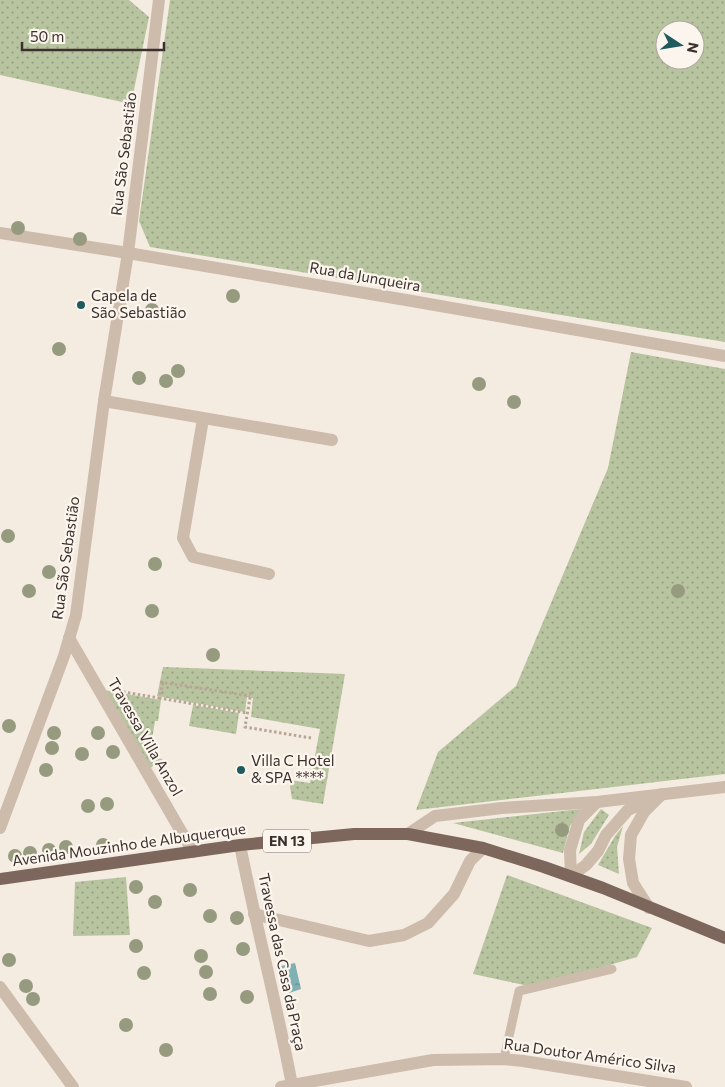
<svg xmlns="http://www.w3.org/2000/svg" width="725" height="1087" viewBox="0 0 725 1087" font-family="Commissioner,sans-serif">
<defs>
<pattern id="grass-dots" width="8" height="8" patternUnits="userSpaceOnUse" patternTransform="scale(1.25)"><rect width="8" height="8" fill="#b8c4a0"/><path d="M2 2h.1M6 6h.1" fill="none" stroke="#97a083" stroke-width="1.8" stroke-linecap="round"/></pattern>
<pattern id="water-ripples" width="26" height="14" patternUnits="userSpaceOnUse" patternTransform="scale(1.25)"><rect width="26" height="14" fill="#7fb0b2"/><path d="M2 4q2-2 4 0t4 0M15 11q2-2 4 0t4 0" fill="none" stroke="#699091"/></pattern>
</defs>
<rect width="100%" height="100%" fill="#f4ebe1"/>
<g fill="url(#grass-dots)" fill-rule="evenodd">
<path d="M 0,0 L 129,0 L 149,17 L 131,104 L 0,75 Z"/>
<path d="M 170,0 L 725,0 L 725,342 L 150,247 L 139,221 ZM 665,30 L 695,30 L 695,60 L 665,60 Z"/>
<path d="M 631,352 L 725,369 L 725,774 L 416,810 L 438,752 L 516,686 L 608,468 Z"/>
<path d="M 163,667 L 345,674 L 323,804 L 292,799 L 289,780 L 310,783 L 320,729 L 251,717 L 253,698 L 247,697 L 245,712 L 157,696 Z"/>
<path d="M 104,690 L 161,700 L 158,721 L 155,721 L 149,757 L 163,759 L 149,769 Z"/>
<path d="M 193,705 L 239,713 L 236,734 L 189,726 Z"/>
<path d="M 581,809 L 570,826 L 563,853 L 453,823 Z"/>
<path d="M 601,809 L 609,815 L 591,844 L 579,854 L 584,832 Z"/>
<path d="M 623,826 L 617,847 L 619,874 L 598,865 L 615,836 Z"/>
<path d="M 507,875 L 652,928 L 637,957 L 533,987 L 473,974 Z"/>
<path d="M 126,877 L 130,935 L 73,936 L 75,882 Z"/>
</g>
<path fill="url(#water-ripples)" d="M 295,963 L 301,989 L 289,993 L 281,966 Z"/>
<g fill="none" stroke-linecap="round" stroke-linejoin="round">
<g stroke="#b9a596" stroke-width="3" stroke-dasharray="2.5 2.5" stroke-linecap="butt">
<path d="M 160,682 L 250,696"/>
<path d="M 118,691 L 159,698 L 163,683"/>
<path d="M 251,692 L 245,727 L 311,738"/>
<path d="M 159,698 L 247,713"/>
</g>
<path stroke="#cdbbac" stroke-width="9" d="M 504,1059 L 519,991 L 612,969"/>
<g stroke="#cdbbac" stroke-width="12">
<path d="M 0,233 L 128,253 L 412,301 L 725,356"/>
<path d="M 104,401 L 332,440"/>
<path d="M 203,419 L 183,538 L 193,557 L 269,574"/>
<path d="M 69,638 L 193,852"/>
<path d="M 0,828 L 64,656 L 76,615 L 104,401 L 128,253 L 159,0"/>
<path d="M 408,834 L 435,816 L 502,808 L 597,802 L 725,787"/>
<path d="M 240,845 C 256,926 277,1005 292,1085"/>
<path d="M 571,876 L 586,865 L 598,851 L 606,835 L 628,810 L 653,798"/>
<path d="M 571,876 L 570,850 L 579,820 L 597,802"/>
<path d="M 649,908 L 633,883 L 629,859 L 631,835 L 644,812 L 662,794"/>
<path d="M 254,914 L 369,941 L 404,935 L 428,923 L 454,894 L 470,861 L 483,848"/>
<path d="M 0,987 L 73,1087"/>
<path d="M 281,1087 L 433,1060 L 504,1059 L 523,1061 L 686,1087"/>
</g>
<path stroke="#7d675c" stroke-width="12" d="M 0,879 L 240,845 L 354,834 L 408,834 L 483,848 L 544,867 L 603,888 L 725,938"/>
</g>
<g fill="#969b7f">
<circle cx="18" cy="228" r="7"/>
<circle cx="80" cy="239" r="7"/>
<circle cx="233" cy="296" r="7"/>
<circle cx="152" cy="310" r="7"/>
<circle cx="59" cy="349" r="7"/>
<circle cx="178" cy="371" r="7"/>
<circle cx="139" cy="378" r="7"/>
<circle cx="166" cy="381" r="7"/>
<circle cx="479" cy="384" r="7"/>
<circle cx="514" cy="402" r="7"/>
<circle cx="8" cy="536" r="7"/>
<circle cx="155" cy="564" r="7"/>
<circle cx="49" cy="572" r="7"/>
<circle cx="29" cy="591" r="7"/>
<circle cx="678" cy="591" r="7"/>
<circle cx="152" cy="611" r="7"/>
<circle cx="213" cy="655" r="7"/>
<circle cx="9" cy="726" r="7"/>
<circle cx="54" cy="733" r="7"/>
<circle cx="98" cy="733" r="7"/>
<circle cx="52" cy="748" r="7"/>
<circle cx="113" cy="752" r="7"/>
<circle cx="82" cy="754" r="7"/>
<circle cx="46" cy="770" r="7"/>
<circle cx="107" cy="804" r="7"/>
<circle cx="88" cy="806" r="7"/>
<circle cx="562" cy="830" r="7"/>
<circle cx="103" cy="845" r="7"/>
<circle cx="66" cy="847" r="7"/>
<circle cx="49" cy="850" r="7"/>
<circle cx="30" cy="853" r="7"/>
<circle cx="15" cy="856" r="7"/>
<circle cx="136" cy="887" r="7"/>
<circle cx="190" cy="890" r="7"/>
<circle cx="155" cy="902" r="7"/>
<circle cx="210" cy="916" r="7"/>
<circle cx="237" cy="918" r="7"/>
<circle cx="136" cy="946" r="7"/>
<circle cx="243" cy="949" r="7"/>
<circle cx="201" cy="956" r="7"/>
<circle cx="9" cy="960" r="7"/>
<circle cx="206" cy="972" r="7"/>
<circle cx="144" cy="973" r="7"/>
<circle cx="26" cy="986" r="7"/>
<circle cx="210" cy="994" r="7"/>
<circle cx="247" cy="997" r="7"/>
<circle cx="33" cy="999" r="7"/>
<circle cx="126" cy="1025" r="7"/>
<circle cx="166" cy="1050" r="7"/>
</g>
<g fill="#1f5a5e" stroke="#fbf5ee" stroke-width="2">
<circle cx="81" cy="305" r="5"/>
<circle cx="241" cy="770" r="5"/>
</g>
<g text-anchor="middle" stroke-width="4.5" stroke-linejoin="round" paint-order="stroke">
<rect fill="#fbf5ee" stroke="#756b66" stroke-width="1" x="263" y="829.5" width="48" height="23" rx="4"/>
<g font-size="14" font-weight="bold" fill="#3b302b">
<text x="287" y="846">EN 13</text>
</g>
<g font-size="15" fill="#3b302b" stroke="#fbf5ee">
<text transform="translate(124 154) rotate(-83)" y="5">Rua São Sebastião</text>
<text transform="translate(365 277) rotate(10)" y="5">Rua da Junqueira</text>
<text transform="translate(66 558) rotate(-82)" y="5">Rua São Sebastião</text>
<text transform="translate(145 737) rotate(60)" y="5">Travessa Villa Anzol</text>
<text transform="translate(129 845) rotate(-8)" y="5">Avenida Mouzinho de Albuquerque</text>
<text transform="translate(282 962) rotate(78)" y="5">Travessa das Casa da Praça</text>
<text transform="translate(590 1056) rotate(8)" y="5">Rua Doutor Américo Silva</text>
</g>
<g font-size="15" fill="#3b302b" stroke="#fbf5ee" text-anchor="start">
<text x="91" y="301">Capela de<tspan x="91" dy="17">São Sebastião</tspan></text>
<text x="251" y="766">Villa C Hotel<tspan x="251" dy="17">&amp; SPA ****</tspan></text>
</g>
</g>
<g transform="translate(680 45) rotate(102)"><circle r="24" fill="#fbf5ee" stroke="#aea6a0"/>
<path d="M0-4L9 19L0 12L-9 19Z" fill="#1f5a5e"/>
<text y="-8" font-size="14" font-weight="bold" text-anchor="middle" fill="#3b302b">N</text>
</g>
<path d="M22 42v8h142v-8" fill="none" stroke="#3b302b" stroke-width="2.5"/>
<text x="30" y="42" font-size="15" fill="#3b302b" stroke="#fbf5ee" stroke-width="4" paint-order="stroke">50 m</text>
</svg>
